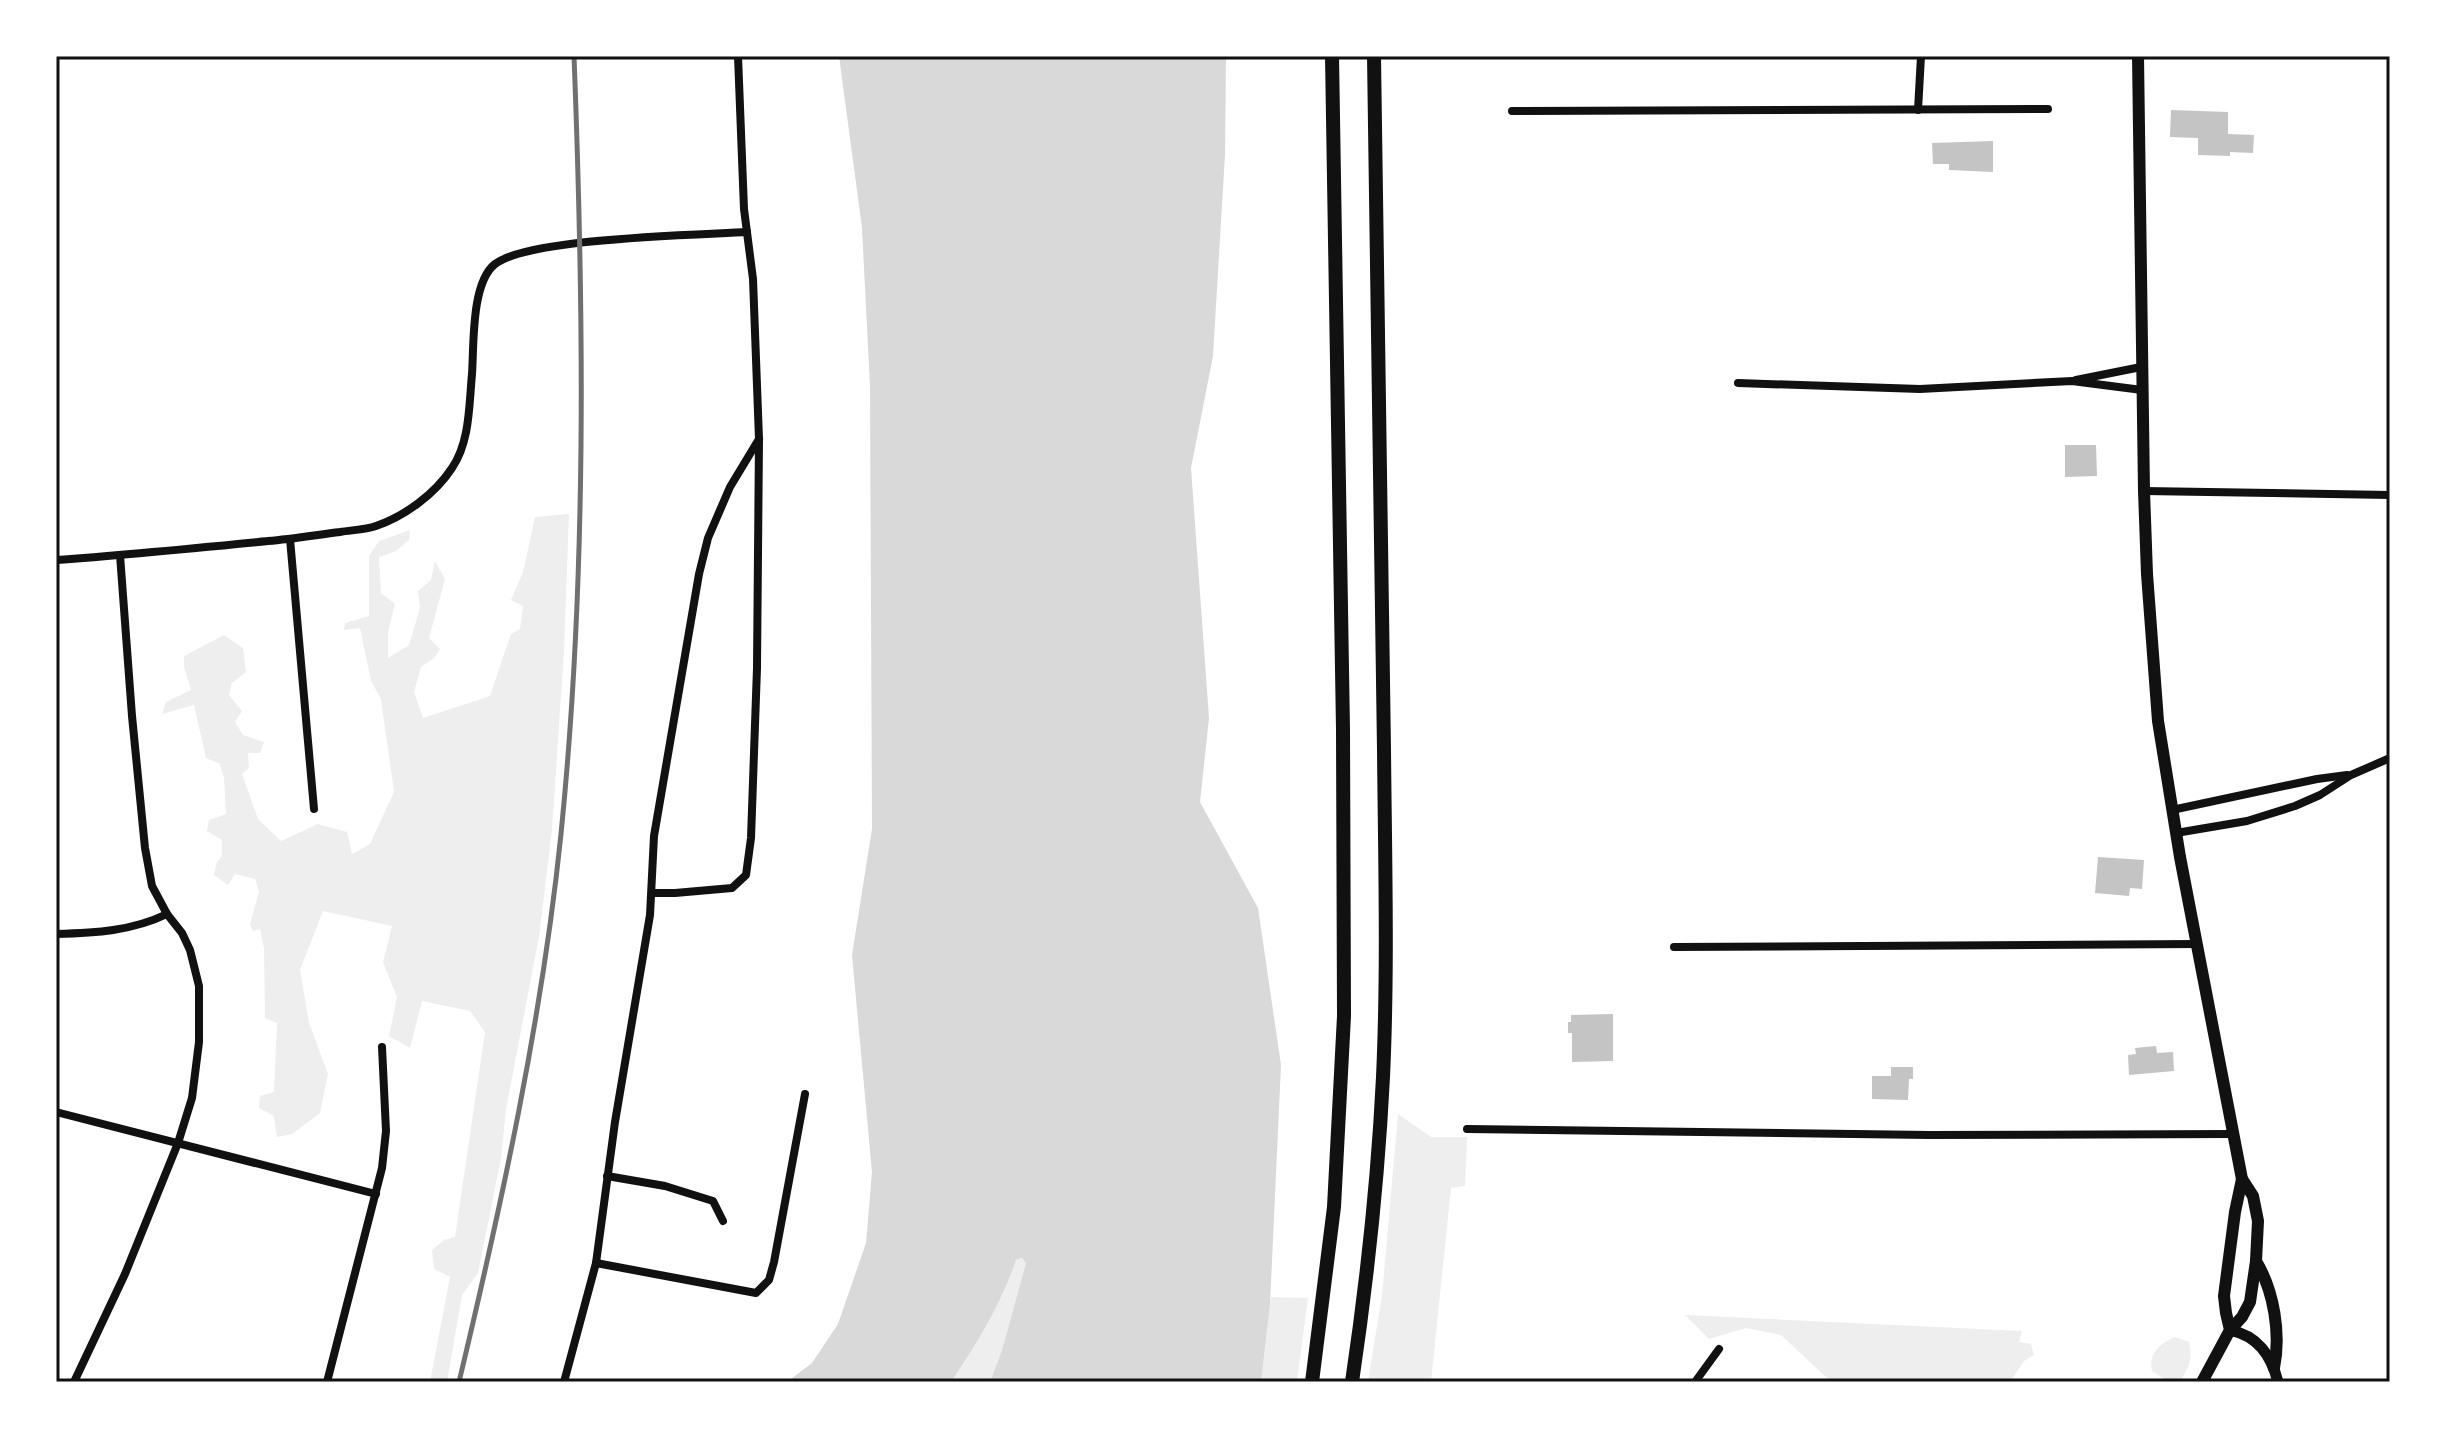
<svg xmlns="http://www.w3.org/2000/svg" width="2446" height="1438" viewBox="0 0 2446 1438" font-family="'Golos Text',sans-serif">
<rect width="100%" height="100%" fill="#fff"/>
<g fill="#eee">
<path d="M 569,514 L 564,651 L 552,830 L 539,937 L 506,1109 L 501,1159 L 478,1273 L 462,1295 L 447,1382 L 430,1382 L 450,1277 L 434,1269 L 432,1250 L 444,1240 L 455,1237 L 485,1032 L 470,1011 L 422,1001 L 410,1048 L 389,1036 L 397,997 L 383,962 L 392,926 L 323,911 L 300,970 L 309,1023 L 328,1074 L 320,1113 L 292,1134 L 277,1137 L 274,1116 L 259,1108 L 260,1096 L 274,1092 L 277,1023 L 265,1018 L 264,948 L 260,929 L 253,931 L 250,925 L 259,891 L 255,879 L 235,874 L 228,885 L 214,875 L 217,862 L 222,856 L 222,840 L 207,831 L 209,820 L 226,814 L 224,778 L 220,764 L 206,758 L 194,705 L 162,714 L 166,702 L 191,690 L 184,667 L 184,656 L 224,635 L 243,648 L 246,672 L 232,683 L 229,695 L 242,711 L 235,722 L 243,735 L 264,742 L 260,753 L 248,753 L 249,768 L 242,774 L 258,819 L 281,841 L 318,824 L 347,832 L 352,854 L 370,844 L 394,792 L 381,699 L 371,681 L 360,628 L 344,630 L 345,623 L 369,616 L 369,556 L 379,541 L 410,530 L 409,540 L 396,551 L 379,557 L 381,593 L 395,604 L 388,632 L 388,658 L 409,645 L 420,608 L 418,591 L 431,580 L 435,561 L 445,579 L 429,638 L 440,649 L 434,658 L 421,667 L 414,692 L 423,718 L 490,696 L 511,634 L 520,629 L 523,606 L 511,600 L 523,572 L 535,517 Z"/>
<path d="M 1398,1114 L 1431,1137 L 1467,1137 L 1465,1186 L 1451,1188 L 1431,1382 L 1368,1382 L 1382,1295 Z"/>
<path d="M 1023,1258 L 1026,1263 L 1002,1350 L 990,1382 L 951,1382 C 976,1345 1002,1303 1016,1260 Z"/>
<path d="M 1271,1297 L 1308,1298 L 1297,1382 L 1261,1382 Z"/>
<path d="M 1685,1315 L 2022,1331 L 2019,1342 L 2031,1344 L 2034,1355 L 2024,1361 L 2010,1382 L 1825,1382 L 1827,1378 L 1781,1335 L 1746,1328 L 1709,1339 Z"/>
<path d="M 2175,1337 L 2189,1342 C 2193,1359 2189,1368 2179,1382 L 2169,1382 L 2152,1371 C 2148,1353 2160,1344 2175,1337 Z"/>
</g>
<path fill="#d9d9d9" d="M 839,56 L 1226,56 L 1225,155 L 1213,356 L 1191,468 L 1209,718 L 1200,802 L 1258,908 L 1281,1065 L 1270,1305 L 1261,1382 L 990,1382 L 1002,1350 L 1026,1263 L 1022,1258 L 1016,1260 C 1002,1303 976,1345 951,1382 L 787,1382 L 812,1363 L 838,1324 L 866,1243 L 872,1172 L 852,955 L 872,829 L 870,386 L 862,228 Z"/>
<g fill="#c4c4c4">
<path d="M 2171,110 L 2228,112 L 2228,134 L 2254,135 L 2253,153 L 2230,152 L 2230,156 L 2198,155 L 2198,138 L 2170,137 Z"/>
<path d="M 1993,141 L 1993,172 L 1949,170 L 1949,164 L 1933,164 L 1932,143 Z"/>
<path d="M 2065,445 L 2096,445 L 2097,476 L 2065,477 Z"/>
<path d="M 2098,857 L 2144,860 L 2142,889 L 2130,888 L 2129,896 L 2095,893 Z"/>
<path d="M 1613,1014 L 1613,1061 L 1572,1062 L 1572,1033 L 1568,1033 L 1568,1022 L 1571,1022 L 1571,1015 Z"/>
<path d="M 2156,1046 L 2157,1053 L 2173,1052 L 2174,1071 L 2129,1075 L 2128,1055 L 2136,1054 L 2135,1048 Z"/>
<path d="M 1891,1067 L 1913,1067 L 1913,1079 L 1909,1079 L 1908,1100 L 1872,1099 L 1872,1076 L 1891,1076 Z"/>
</g>
<g fill="none" stroke-linecap="round" stroke-linejoin="round">
<g stroke="#111" stroke-width="8">
<path d="M 1918,110 L 1921,56"/>
<path d="M 1512,111 L 2048,109"/>
<path d="M 2076,380 L 2141,367"/>
<path d="M 1738,383 L 1920,389 L 2072,381 L 2142,390"/>
<path d="M 2144,491 L 2390,495"/>
<path d="M 290,539 L 314,809"/>
<path d="M 56,560 C 127,555 197,548 268,541 C 292,539 316,535 340,532 C 351,530 365,530 376,526 C 405,516 435,494 452,468 C 470,442 469,405 472,374 C 474,345 471,283 495,264 C 529,238 697,235 747,232"/>
<path d="M 2172,810 L 2317,779 L 2347,775"/>
<path d="M 2176,833 L 2247,821 L 2295,806 L 2320,795 L 2351,775 L 2390,758"/>
<path d="M 652,893 L 675,893 L 732,888 L 746,875 L 751,838 L 757,668 L 759,439 L 753,279 L 744,209 L 738,56"/>
<path d="M 56,934 C 95,933 132,931 167,914"/>
<path d="M 1674,947 L 2197,944"/>
<path d="M 56,1112 L 376,1194"/>
<path d="M 1467,1129 L 1929,1135 L 2234,1134"/>
<path d="M 607,1176 L 665,1186 L 713,1201 L 723,1221"/>
<path d="M 596,1263 L 756,1293 L 769,1280 L 774,1262 L 805,1094"/>
<path d="M 74,1382 L 125,1274 L 178,1143 L 192,1098 L 199,1042 L 199,986 L 190,950 L 182,933 L 167,914 L 152,886 L 145,848 L 132,716 L 120,555"/>
<path d="M 327,1382 L 382,1168 L 386,1131 L 382,1047"/>
<path d="M 564,1382 L 596,1263 L 615,1122 L 650,915 L 654,836 L 699,574 L 708,538 L 730,487 L 759,439"/>
<path d="M 1695,1382 L 1719,1349"/>
</g>
<path stroke="#111" stroke-width="11" d="M 2230,1330 C 2258,1336 2271,1355 2278,1382"/>
<g stroke="#111" stroke-width="12">
<path d="M 2138,56 L 2144,491 L 2147,574 L 2158,721 L 2180,857 L 2242,1179 L 2253,1196 L 2258,1221 L 2256,1261 L 2250,1302 L 2242,1317 L 2230,1330 L 2202,1382"/>
<path d="M 2256,1261 C 2274,1291 2281,1334 2274,1368"/>
<path d="M 2230,1330 L 2226,1313 L 2224,1296 L 2235,1212 L 2242,1179"/>
</g>
<g stroke="#111" stroke-width="14">
<path d="M 1312,1382 L 1334,1207 L 1344,1016 L 1343,730 L 1332,56"/>
<path d="M 1352,1382 C 1367,1281 1378,1179 1383,1077 C 1388,968 1385,859 1384,750 C 1382,519 1376,287 1374,56"/>
</g>
<path stroke="#707070" stroke-width="5" d="M 459,1382 C 502,1202 542,1019 561,834 C 587,576 584,315 574,56"/>
</g>
<rect width="2446" height="1438" fill="none" stroke="#ffffff" stroke-width="116"/>
<rect x="58" y="58" width="2330" height="1322" fill="none" stroke="#111" stroke-width="3"/>
</svg>
